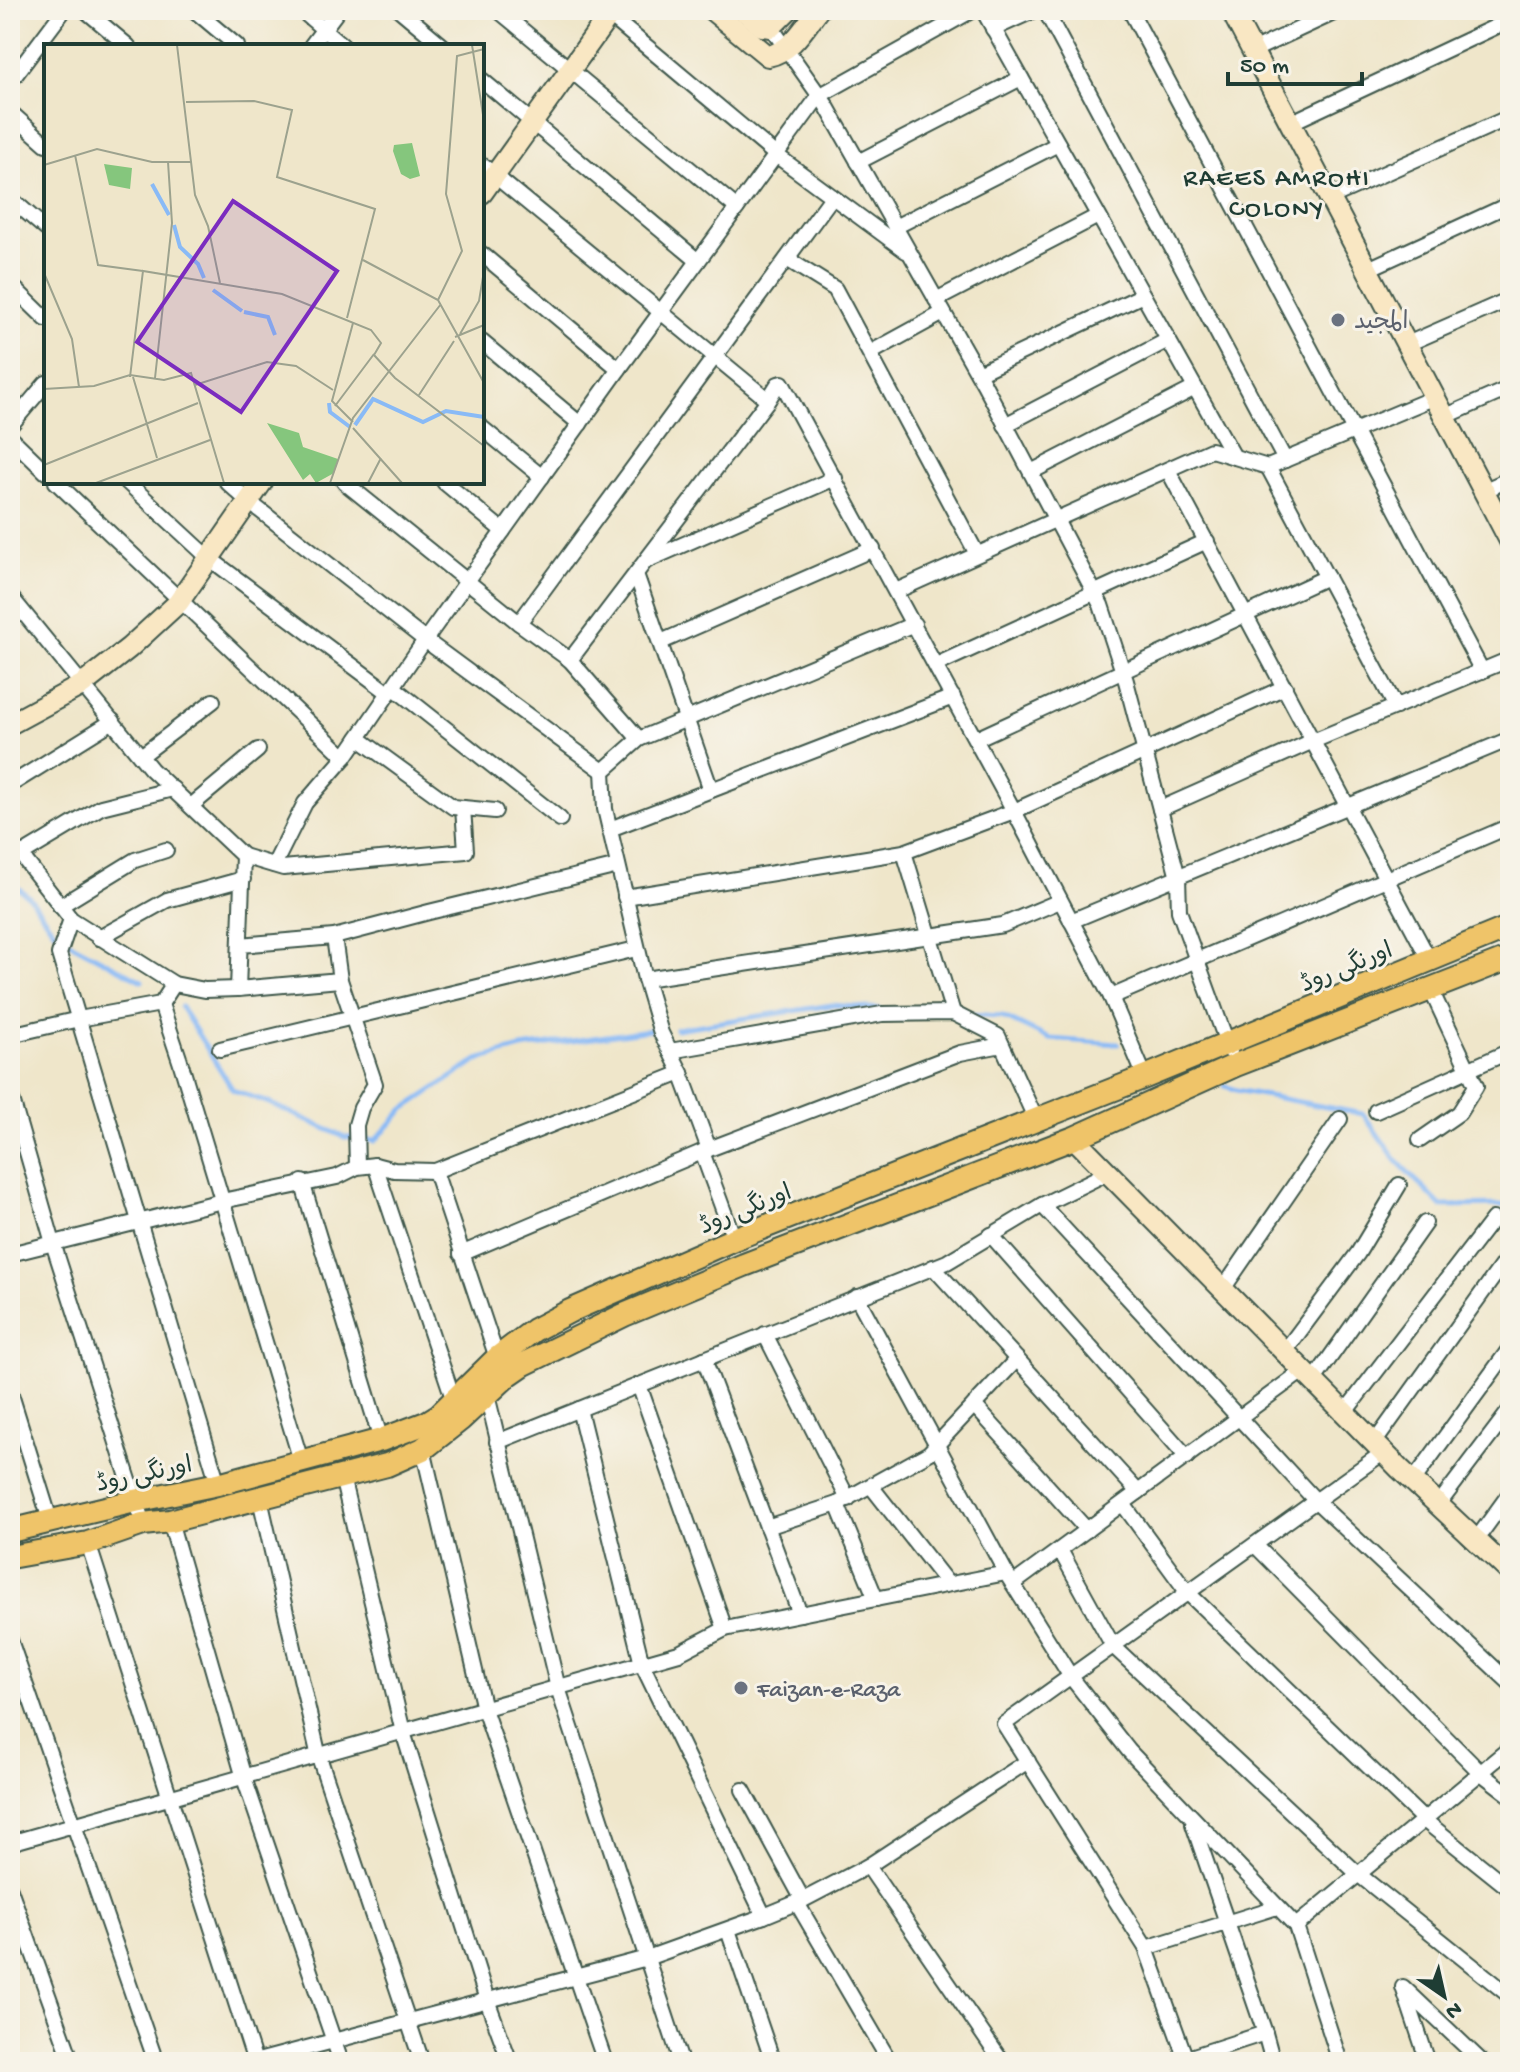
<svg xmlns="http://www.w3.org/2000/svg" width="1520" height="2072" viewBox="0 0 1520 2072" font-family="'Gochi Hand','Playpen Sans Arabic',sans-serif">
<rect width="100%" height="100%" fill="#f7f3e8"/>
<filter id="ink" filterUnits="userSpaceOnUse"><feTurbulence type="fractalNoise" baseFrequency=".0125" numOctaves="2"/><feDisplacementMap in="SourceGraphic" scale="16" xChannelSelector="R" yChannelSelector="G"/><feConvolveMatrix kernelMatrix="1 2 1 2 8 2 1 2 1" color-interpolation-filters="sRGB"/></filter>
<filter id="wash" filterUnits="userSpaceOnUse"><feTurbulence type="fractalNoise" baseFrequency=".006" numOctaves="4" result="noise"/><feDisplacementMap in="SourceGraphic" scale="32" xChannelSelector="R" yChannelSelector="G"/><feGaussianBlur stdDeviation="1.8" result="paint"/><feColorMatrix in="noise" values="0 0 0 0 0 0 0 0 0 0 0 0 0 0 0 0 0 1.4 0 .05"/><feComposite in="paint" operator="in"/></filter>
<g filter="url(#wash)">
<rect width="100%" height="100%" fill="#efe6ca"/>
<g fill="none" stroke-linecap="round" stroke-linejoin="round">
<g stroke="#89baf6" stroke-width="5">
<path d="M 10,881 L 30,898 L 53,930 L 74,945 L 142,981"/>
<path d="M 181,1007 L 233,1090 L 269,1103 L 344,1137 L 375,1141 L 404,1109 L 478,1060 L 521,1048 L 650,1030"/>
<path d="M 965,1014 L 1002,1016 L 1050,1039 L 1118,1044"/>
<path d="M 676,1029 L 832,1005 L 879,1009"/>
<path d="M 1225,1086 L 1236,1090 L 1363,1114 L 1396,1160 L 1441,1206 L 1510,1205"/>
</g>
</g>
</g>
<g filter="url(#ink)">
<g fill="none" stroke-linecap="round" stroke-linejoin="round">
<g stroke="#3e564a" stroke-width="18">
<g id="street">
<path d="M 85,10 L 128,46"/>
<path d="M 194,10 L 237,46"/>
<path d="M 301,10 L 343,46"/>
<path d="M 400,10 L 443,46"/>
<path d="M 498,10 L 737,208"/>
<path d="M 603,10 L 776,155 L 906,251"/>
<path d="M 983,10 L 1234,457"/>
<path d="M 1045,10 L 1285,460"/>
<path d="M 1130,10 L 1482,671"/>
<path d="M 771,27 L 826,105 L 984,384 L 1101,605 L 1126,681 L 1178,877 L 1179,911 L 1230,1051"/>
<path d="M 993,29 L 1035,10"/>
<path d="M 311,46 L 338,10"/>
<path d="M 1252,51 L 1340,10"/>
<path d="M 482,80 L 698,261"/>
<path d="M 10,82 L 64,10"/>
<path d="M 10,112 L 46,144"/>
<path d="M 1290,123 L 1510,20"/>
<path d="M 858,162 L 1021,78"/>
<path d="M 10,198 L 46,229"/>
<path d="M 1329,198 L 1510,117"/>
<path d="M 895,227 L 1058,144"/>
<path d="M 482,254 L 619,369"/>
<path d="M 787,259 L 835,289 L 977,554"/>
<path d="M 1366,270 L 1510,204"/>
<path d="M 10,284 L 46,319"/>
<path d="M 936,300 L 1098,216"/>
<path d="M 482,342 L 580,424"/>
<path d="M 1405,345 L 1510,299"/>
<path d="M 870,353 L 943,313"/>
<path d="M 978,373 L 1143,295"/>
<path d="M 768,400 L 778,384 L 782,383 L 1014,811 L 1111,997 L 1145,1077"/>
<path d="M 1444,417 L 1510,388"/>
<path d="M 1005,425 L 1168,340"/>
<path d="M 10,426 L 46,383"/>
<path d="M 482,428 L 542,477"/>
<path d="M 10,437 L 46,472"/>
<path d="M 1268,467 L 1396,707"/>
<path d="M 1168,470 L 1430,961"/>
<path d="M 1031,472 L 1195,388"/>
<path d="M 56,482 L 345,757"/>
<path d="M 127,482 L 209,558 L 389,693"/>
<path d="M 227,482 L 248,501 L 425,640 L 603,771"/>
<path d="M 344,482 L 519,623 L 570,660 L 768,400 L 482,165"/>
<path d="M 444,482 L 503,531"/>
<path d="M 1483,491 L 1510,479"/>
<path d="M 648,560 L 835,478"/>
<path d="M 636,574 L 711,790"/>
<path d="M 896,591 L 1211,450 L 1268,467 L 1433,398"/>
<path d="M 10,596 L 151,769 L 243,856 L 238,989"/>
<path d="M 519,623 L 832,197"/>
<path d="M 661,642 L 873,549"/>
<path d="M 570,660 L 639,739"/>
<path d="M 936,665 L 1207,541"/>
<path d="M 393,687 L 560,819"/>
<path d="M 358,738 L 453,807 L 495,811"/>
<path d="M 976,739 L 1327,577"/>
<path d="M 141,756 L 213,701"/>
<path d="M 10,785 L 113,721"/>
<path d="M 191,806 L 258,750"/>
<path d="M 1160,809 L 1313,741 L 1510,659"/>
<path d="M 610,829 L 953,697"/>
<path d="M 10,844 L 21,855 L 71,919 L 174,984 L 205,990 L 238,989 L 340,980"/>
<path d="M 904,852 L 953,1013"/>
<path d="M 21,855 L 101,807 L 173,789"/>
<path d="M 243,856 L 283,868 L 466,851 L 463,808"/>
<path d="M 274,865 L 305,803 L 345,757 L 425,640 L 619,369 L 819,96 L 973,10"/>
<path d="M 625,897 L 904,852 L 1014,811 L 1285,687"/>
<path d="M 60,906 L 135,860 L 166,850"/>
<path d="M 71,919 L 59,954 L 218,1484"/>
<path d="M 1071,921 L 1510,739"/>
<path d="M 334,937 L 340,980 L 375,1084 L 361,1108 L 356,1125 L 357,1167"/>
<path d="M 99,938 L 167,900 L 243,879"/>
<path d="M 240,945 L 334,937 L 429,912 L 618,866"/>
<path d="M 645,979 L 1003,925 L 1060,901"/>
<path d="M 1111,997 L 1510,826"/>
<path d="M 161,1004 L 180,1061 L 301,1461"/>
<path d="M 10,1035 L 79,1019 L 161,1004 L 174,984"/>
<path d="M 220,1049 L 636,949"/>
<path d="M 670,1051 L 882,1014 L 953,1013 L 998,1036 L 1036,1120"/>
<path d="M 10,1093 L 53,1243 L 143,1524"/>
<path d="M 1376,1111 L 1510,1051"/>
<path d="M 1420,1140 L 1459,1113 L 1476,1086 L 1431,990"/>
<path d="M 709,1149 L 681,1073 L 661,1033 L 645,979 L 605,809 L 603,771 L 639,739 L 914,624"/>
<path d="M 702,1152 L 734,1239"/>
<path d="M 375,1165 L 454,1401"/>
<path d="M 435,1171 L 497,1358"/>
<path d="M 302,1182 L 381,1440"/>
<path d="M 1042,1205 L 1316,1501 L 1510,1683"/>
<path d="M 991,1235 L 1187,1457"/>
<path d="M 10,1254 L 222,1201 L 337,1177 L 357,1167 L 375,1165 L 394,1170 L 435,1171 L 681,1073"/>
<path d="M 461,1254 L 709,1149 L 960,1053 L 1002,1045"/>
<path d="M 933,1267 L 1138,1492"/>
<path d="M 1223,1289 L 1340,1119"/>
<path d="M 857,1297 L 1006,1573"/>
<path d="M 765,1334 L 848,1499"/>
<path d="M 1285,1351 L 1358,1253 L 1399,1185"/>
<path d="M 704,1359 L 800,1614"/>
<path d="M 1314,1380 L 1425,1223"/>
<path d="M 639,1385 L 725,1629"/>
<path d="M 10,1391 L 50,1520"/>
<path d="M 487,1395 L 558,1688 L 681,2062"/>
<path d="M 974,1405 L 1087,1530"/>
<path d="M 579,1409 L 642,1664 L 764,1916"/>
<path d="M 1345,1412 L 1493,1219"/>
<path d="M 497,1442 L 947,1262 L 1042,1205 L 1109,1172"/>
<path d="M 1375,1442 L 1510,1254"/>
<path d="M 423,1449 L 484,1709 L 605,2062"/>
<path d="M 342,1477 L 403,1732 L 487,2000 L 510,2062"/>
<path d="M 1413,1481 L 1510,1348"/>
<path d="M 871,1486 L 948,1584"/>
<path d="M 260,1499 L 319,1757 L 422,2062"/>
<path d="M 837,1504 L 876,1599"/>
<path d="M 1123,1504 L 1188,1593 L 1424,1820 L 1510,1889"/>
<path d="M 1438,1505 L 1510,1410"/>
<path d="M 170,1521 L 244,1778 L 341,2062"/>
<path d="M 767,1527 L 837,1504 L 929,1453 L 1017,1359"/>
<path d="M 1476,1540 L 1510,1493"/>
<path d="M 88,1543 L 255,2062"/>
<path d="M 1255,1545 L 1480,1772 L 1510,1795"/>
<path d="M 1060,1550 L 1113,1646 L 1358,1874 L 1510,1996"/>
<path d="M 1013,1584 L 1304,1370"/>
<path d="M 10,1640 L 156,2062"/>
<path d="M 743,1790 L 803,1900"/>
<path d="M 1193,1824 L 1265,2033 L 1273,2062"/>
<path d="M 10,1843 L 679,1653 L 725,1629 L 1006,1573 L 1071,1677 L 1129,1751 L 1296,1926 L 1340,2062"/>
<path d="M 868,1866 L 1002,2062"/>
<path d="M 10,1889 L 72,2062"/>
<path d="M 797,1903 L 890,2062"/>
<path d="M 1296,1926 L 1510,1748"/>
<path d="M 728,1930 L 773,2062"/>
<path d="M 1146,1948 L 1277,1907"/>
<path d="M 254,2062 L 647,1958 L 764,1916 L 803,1900 L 868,1866 L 1028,1761"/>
<path d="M 1175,2062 L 1265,2033"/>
<path d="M 1187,2062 L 1146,1948 L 1004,1724 L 1384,1452"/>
<path d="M 1428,2062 L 1403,1987 L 1482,2062"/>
</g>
</g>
<g stroke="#3e564a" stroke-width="24">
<g id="secondary">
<path d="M 712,10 L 768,56 C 792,51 804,28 818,10"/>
<path d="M 743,10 L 762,26 L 771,27 L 788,10"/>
<path d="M 1231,10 L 1510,541"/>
<path d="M 482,193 L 613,10"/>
<path d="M 10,724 L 82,685 L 129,648 L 178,603 L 262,482"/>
<path d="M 1074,1138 L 1400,1469 L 1510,1572"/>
</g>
</g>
<g stroke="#3e564a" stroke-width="26">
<g id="primary">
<path d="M 10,1531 L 135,1501 L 218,1484 L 381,1440 L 426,1423 L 439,1415 L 497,1358 L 534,1330 L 570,1311 L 734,1239 L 1145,1077 L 1510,927"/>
<path d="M 10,1557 L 88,1543 L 143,1524 L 170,1521 L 387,1465 L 423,1449 L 461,1419 L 508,1375 L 524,1364 L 624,1315 L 744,1265 L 1074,1138 L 1236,1065 L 1510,958"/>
</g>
</g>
<use href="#street" stroke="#fff" stroke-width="14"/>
<use href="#secondary" stroke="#f9e7c3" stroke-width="20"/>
<use href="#primary" stroke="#efc469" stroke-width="22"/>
</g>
</g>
<g fill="#6b7280" stroke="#f7f3e8" stroke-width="3">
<circle cx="1338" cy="320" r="8"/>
<circle cx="741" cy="1688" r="8"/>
</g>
<g text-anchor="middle" stroke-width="6" stroke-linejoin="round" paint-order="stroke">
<g font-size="24" fill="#5b616d" stroke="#f7f3e8" text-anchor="start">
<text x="1354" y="328">المجید</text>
<text x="757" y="1696">Faizan-e-Raza</text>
</g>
<g font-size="24" fill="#1f3d34" stroke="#f7f3e8">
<text transform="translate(1346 966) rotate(-22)" y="8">اورنگی روڈ</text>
<text transform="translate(745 1208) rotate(-22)" y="8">اورنگی روڈ</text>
<text transform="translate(144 1473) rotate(-12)" y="8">اورنگی روڈ</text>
</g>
<g font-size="26" letter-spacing="2" fill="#1f3d34" stroke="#f7f3e8">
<text x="1277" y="185">RAEES AMROHI<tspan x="1277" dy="30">COLONY</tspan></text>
</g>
</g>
<g transform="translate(44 44)">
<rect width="440" height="440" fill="#efe6ca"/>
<path d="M 368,99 L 376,132 L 366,135 L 357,130 L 349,107 L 350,101 ZM 223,379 L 255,389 L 259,403 L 294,415 L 290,429 L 272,439 L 266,430 L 259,436 Z" fill="#85c67d"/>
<path d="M 60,120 L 88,124 L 86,145 L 65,141 Z" fill="#85c67d"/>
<path fill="none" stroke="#89baf6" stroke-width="4" d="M 108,140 L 125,171M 130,181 L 136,203 L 154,220 L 160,234M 169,246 L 198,267M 200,268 L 224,273 L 231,291M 285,359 L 286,368 L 306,383M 311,381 L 329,355 L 379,378 L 402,367 L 440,373"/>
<path fill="none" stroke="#9ca28e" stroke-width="2" d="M 133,1 L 151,151 L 164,182 L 176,239M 428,1 L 440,77M 142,58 L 210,57 L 248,66 L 233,133 L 331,165 L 303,274M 31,111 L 54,221 L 99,227M 0,121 L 53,105 L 108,118 L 147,118M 319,216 L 394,256 L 440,339M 0,229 L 28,295 L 35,343M 394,256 L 418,207 L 402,150 L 413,12 L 440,5M 416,290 L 435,257 L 440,227M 411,293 L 440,281M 86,333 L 99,227 L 238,250 L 327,286 L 337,299 L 330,311 L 351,334 L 440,402M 89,333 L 113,414M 111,334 L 128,179 L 124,118M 151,341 L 223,318 L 252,322 L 289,346M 0,345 L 50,342 L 86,331 L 120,336 L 147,329 L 180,439M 375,351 L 410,297M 291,362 L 330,310M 309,378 L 288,357 L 309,279M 309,384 L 358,439M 0,421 L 154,359M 52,439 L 166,396M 286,439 L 309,374 L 397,260M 324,439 L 337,414"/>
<path fill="#7b2cbf" fill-opacity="0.15" stroke="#7b2cbf" stroke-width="4" d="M 189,157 L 293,227 L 197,368 L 93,298 Z"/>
<rect width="440" height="440" fill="none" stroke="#1f3d34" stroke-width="4"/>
</g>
<rect width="1520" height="2072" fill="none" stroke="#f7f3e8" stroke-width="40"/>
<g transform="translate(1444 1996) rotate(146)" stroke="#f7f3e8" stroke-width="6" paint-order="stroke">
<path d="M0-6L14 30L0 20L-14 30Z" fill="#1f3d34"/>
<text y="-12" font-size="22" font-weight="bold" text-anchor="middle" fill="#1f3d34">N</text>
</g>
<path d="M1228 72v12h134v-12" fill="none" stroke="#1f3d34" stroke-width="4"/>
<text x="1240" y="72" font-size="24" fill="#1f3d34" stroke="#f7f3e8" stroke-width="6" paint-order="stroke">50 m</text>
</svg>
